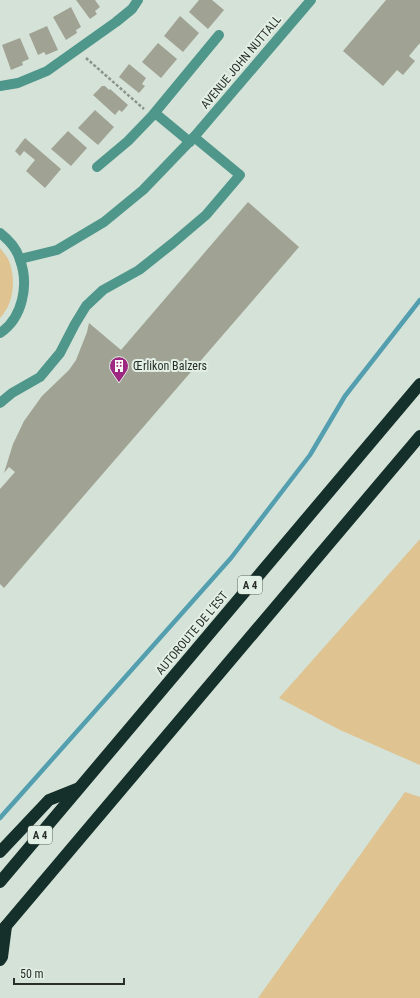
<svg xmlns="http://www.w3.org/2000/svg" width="420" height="998" viewBox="0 0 420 998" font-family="'Roboto Condensed',sans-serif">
<rect width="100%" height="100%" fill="#d5e2d7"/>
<g fill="#dfc391">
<path d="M 0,248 C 3,252 7,256 9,261 C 16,279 14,304 0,318 Z"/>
<path d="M 420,539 L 420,765 L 340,730 L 279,698 Z"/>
<path d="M 405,792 L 420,797 L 420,998 L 258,998 Z"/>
</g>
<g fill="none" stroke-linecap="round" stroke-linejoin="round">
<path stroke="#539fb0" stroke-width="4.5" d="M 0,818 L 231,558 L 310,455 L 345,396 L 420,300"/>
</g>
<g fill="#a0a394">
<path d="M 76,0 L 95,0 L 100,7 L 95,11 L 97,14 L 90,19 Z"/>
<path d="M 199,0 L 212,0 L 224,10 L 208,29 L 189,12 Z"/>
<path d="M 386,0 L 420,0 L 420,43 L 409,56 L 415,61 L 403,75 L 397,70 L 383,86 L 343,51 Z"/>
<path d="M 71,7 L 81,27 L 76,30 L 77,33 L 66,40 L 53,17 Z"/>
<path d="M 180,16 L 199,33 L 183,52 L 164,36 Z"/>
<path d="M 47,26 L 58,50 L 46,55 L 44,52 L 38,55 L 29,34 Z"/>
<path d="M 20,38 L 29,59 L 22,62 L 23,65 L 11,70 L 2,45 Z"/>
<path d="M 158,43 L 177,59 L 161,78 L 142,62 Z"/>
<path d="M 129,64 L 146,78 L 142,84 L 145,86 L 139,93 L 119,77 Z"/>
<path d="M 102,86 L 105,86 L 109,90 L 110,89 L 128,105 L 122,112 L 119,110 L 115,115 L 93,95 Z"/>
<path d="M 95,110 L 114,127 L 98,145 L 78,128 Z"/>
<path d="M 68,131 L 87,148 L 71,166 L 51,149 Z"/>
<path d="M 25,138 L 61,169 L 45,188 L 26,171 L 35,160 L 24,151 L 20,156 L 15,151 Z"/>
<path d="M 248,202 L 299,247 L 4,588 L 0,584 L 0,489 L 15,472 L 9,467 L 4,473 L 13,444 L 24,421 L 42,396 L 69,370 L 76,360 L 87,332 L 89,323 L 121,350 Z"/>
</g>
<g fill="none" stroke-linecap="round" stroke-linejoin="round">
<path stroke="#8a948c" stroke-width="2.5" stroke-dasharray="3 2" stroke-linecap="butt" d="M 86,58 L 144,109"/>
<g stroke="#4f968b" stroke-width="10">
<path d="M 0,86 L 18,83 L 47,71 L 116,22 L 132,9 L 138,0"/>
<path d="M 155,113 L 190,142"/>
<path d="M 97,167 L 128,141 L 152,116 L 219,35"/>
<path d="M 0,233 C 9,240 17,249 20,260 C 29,284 23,318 0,333"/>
<path d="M 20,259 L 57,250 L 104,222 L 143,190 L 194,137 L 311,0"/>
<path d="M 0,403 L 12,393 L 40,377 L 60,353 L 75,324 L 86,306 L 103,290 L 139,270 L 173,243 L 206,215 L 240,175 L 194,137"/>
</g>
<g stroke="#152f2b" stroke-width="12">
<path d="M 0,852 L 49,800 L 79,788"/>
<path d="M 0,882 L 420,384"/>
<path d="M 0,933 L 420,436"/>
<path d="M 0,960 L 2,957 L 6,926"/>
</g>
</g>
<defs>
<g id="building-pin" transform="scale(1)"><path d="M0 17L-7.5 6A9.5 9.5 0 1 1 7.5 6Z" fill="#9d2781" stroke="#e2efe4"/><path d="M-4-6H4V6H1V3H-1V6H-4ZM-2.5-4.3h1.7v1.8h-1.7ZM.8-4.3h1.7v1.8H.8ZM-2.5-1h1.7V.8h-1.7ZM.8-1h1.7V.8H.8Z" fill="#fff"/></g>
</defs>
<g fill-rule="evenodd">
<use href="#building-pin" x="119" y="366"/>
</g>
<g text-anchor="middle" stroke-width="4" stroke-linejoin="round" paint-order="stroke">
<g fill="#e2efe4" stroke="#606862" stroke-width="1">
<rect x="238" y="576" width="24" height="18" rx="3"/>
<rect x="28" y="826" width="24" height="18" rx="3"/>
</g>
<g font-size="11" font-weight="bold" fill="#292e2a">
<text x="250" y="589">A 4</text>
<text x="40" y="839">A 4</text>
</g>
<g font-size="12" fill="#292e2a" stroke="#e2efe4">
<text transform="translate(241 62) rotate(-50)" y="4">AVENUE JOHN NUTTALL</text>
<text transform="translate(192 633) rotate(-50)" y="4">AUTOROUTE DE L’EST</text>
</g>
<g font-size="12" fill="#292e2a" stroke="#e2efe4" text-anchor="start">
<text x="133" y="370">Œrlikon Balzers</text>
</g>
</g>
<path d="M14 978v6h110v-6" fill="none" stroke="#292e2a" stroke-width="2"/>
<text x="20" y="978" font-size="12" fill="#292e2a" stroke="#e2efe4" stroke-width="3" paint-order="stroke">50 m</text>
</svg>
